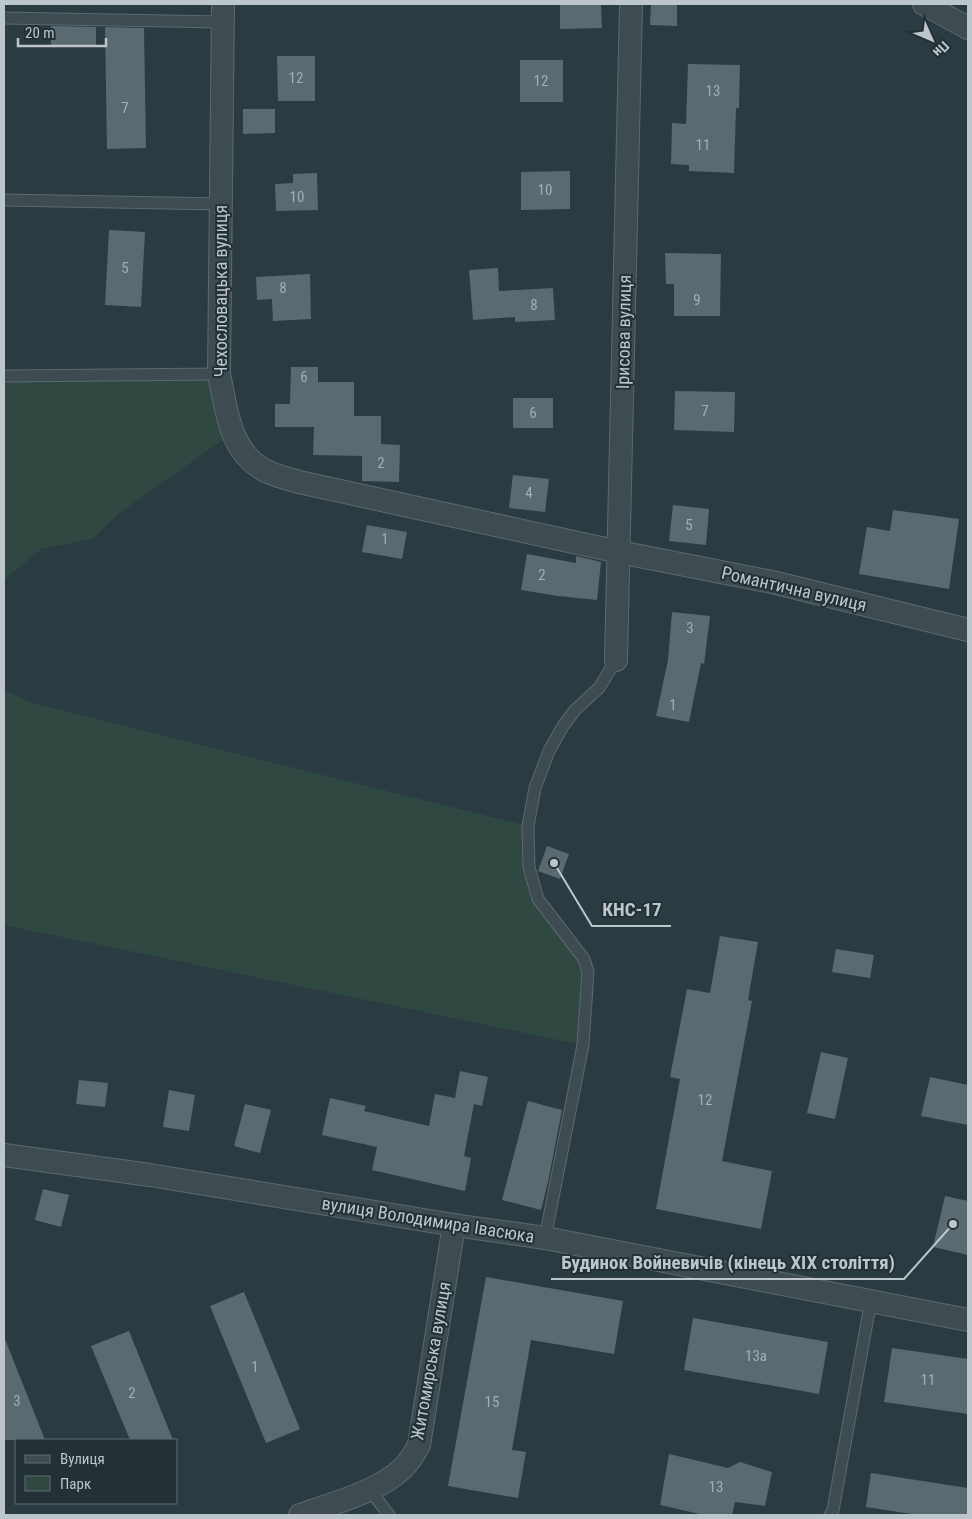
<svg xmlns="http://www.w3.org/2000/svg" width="972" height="1519" viewBox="0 0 972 1519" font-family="'Roboto Condensed',sans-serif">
<rect width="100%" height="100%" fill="#2a3b42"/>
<g fill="#304842">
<path d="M 219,374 L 231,434 L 118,514 L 92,539 L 41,549 L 4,580 L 4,376 Z"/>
<path d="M 4,690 L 32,703 L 528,826 L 538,899 L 584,959 L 583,1045 L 4,925 Z"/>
</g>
<g fill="#596a71">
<path d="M 560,4 L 601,4 L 602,28 L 560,29 Z"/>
<path d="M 651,4 L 677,4 L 677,26 L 650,25 Z"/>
<path d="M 51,26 L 96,27 L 96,47 L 51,47 Z"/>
<path d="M 105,27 L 144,28 L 146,148 L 107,149 Z"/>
<path d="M 277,56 L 315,56 L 315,101 L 278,101 Z"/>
<rect x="520" y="60" width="43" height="42"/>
<path d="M 688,64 L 740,65 L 739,108 L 736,108 L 734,173 L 689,171 L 689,165 L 671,164 L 672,123 L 686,124 Z"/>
<path d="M 243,109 L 275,109 L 275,133 L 243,134 Z"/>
<path d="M 570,171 L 570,209 L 521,210 L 521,172 Z"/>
<path d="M 317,173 L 318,210 L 276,211 L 275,184 L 293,183 L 293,174 Z"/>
<path d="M 109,230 L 145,232 L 141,307 L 105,305 Z"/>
<path d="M 665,253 L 721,254 L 720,316 L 674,316 L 674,284 L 666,284 Z"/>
<path d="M 498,268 L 499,291 L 553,288 L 555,320 L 515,322 L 515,317 L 473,320 L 469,270 Z"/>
<path d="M 310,274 L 311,319 L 273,321 L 272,299 L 257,300 L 256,277 Z"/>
<path d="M 291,367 L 318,367 L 318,382 L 354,382 L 354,416 L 381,416 L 381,444 L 400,445 L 399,482 L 362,481 L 362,456 L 313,455 L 314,427 L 275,427 L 275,404 L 290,404 Z"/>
<path d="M 675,391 L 735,392 L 734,432 L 674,430 Z"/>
<rect x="513" y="398" width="40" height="30"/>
<path d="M 513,475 L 549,479 L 545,512 L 509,508 Z"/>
<path d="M 673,505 L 709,509 L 706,545 L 669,541 Z"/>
<path d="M 893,510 L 959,519 L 949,589 L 859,574 L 867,527 L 890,531 Z"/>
<path d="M 367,525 L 407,532 L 402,559 L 362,552 Z"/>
<path d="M 527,554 L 576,563 L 576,556 L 601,562 L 597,600 L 558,596 L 521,590 Z"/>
<path d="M 672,612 L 710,616 L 704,664 L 701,663 L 689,722 L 656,716 L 668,660 Z"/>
<path d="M 547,846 L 569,854 L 560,879 L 538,871 Z"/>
<path d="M 720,936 L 758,942 L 748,1000 L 752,1001 L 722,1161 L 772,1171 L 761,1229 L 656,1209 L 680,1079 L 670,1077 L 687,989 L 710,993 Z"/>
<path d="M 836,949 L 874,955 L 870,978 L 832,972 Z"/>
<path d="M 821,1052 L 848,1058 L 835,1119 L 807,1113 Z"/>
<path d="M 460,1071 L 488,1077 L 482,1106 L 474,1104 L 464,1156 L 471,1158 L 465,1191 L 372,1170 L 377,1147 L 322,1135 L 330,1098 L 366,1106 L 364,1111 L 429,1126 L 435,1094 L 455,1098 Z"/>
<path d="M 930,1077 L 968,1085 L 968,1125 L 921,1116 Z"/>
<path d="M 79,1080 L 108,1083 L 105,1107 L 76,1104 Z"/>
<path d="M 169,1090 L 195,1095 L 189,1131 L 163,1127 Z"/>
<path d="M 528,1101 L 562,1110 L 548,1182 L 541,1210 L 502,1200 Z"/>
<path d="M 245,1104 L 271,1110 L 260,1153 L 234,1146 Z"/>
<path d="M 43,1189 L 69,1195 L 61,1227 L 35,1220 Z"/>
<path d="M 945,1196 L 968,1201 L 968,1255 L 933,1247 Z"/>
<path d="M 486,1277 L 623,1301 L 614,1354 L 531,1340 L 512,1450 L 526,1452 L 518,1498 L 448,1486 Z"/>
<path d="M 244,1292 L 300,1429 L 266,1443 L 210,1306 Z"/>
<path d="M 693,1318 L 828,1342 L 819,1394 L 684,1370 Z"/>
<path d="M 129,1331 L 173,1440 L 130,1440 L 91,1346 Z"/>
<path d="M 4,1339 L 5,1339 L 45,1440 L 4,1440 Z"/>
<path d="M 892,1348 L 968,1359 L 968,1414 L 884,1402 Z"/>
<path d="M 669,1454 L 728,1468 L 740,1462 L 772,1472 L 765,1506 L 735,1502 L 732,1515 L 704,1515 L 660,1505 Z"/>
<path d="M 871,1473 L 968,1488 L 968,1515 L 918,1515 L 866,1507 Z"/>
</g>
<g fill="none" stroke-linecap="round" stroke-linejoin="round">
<g stroke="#5d696f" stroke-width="13">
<g id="lane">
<path d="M 4,18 L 222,22"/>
<path d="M 4,200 L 221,204"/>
<path d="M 4,376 L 219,374"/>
<path d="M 545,1238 L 583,1045 L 588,972 L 584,959 L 538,899 L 529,867 L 528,826 L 535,788 L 549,751 L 563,726 L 575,710 L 599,688 L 616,660"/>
<path d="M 370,1490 L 389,1515"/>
<path d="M 830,1515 L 833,1510 L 871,1300"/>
</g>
</g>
<g stroke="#5d696f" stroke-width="24">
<g id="street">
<path d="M 223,4 L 219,374 C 227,411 229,452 266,471 C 276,476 289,479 299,482 L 619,552 L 772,582 L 968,630"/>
<path d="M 924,4 L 968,28"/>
<path d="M 616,660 L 631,4"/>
<path d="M 4,1155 L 150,1175 L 454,1225 L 545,1238 L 968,1320"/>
<path d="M 300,1515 C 331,1504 389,1489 409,1461 C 413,1456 416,1450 419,1445 L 454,1225"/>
</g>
</g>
<use href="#lane" stroke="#3e4c52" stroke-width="11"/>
<use href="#street" stroke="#3e4c52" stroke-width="22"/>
</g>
<g text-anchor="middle" stroke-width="4" stroke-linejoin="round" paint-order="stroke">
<g font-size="15" fill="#a3afb4">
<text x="296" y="83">12</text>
<text x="541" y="86">12</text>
<text x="713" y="96">13</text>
<text x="125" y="113">7</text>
<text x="703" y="150">11</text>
<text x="545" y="195">10</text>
<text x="297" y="202">10</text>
<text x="125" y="273">5</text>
<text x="283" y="293">8</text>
<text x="697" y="305">9</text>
<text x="534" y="310">8</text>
<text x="304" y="382">6</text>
<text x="705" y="416">7</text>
<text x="533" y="418">6</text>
<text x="381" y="468">2</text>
<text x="529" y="498">4</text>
<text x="689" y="530">5</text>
<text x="385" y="544">1</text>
<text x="542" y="580">2</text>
<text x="690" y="633">3</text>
<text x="673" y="710">1</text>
<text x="705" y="1105">12</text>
<text x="756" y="1361">13а</text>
<text x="255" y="1372">1</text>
<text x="928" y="1385">11</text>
<text x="132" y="1398">2</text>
<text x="17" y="1406">3</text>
<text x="492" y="1407">15</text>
<text x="716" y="1492">13</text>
</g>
<g font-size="18" fill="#bcc6cb" stroke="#233137">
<text transform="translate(221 291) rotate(-90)" y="6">Чехословацька вулиця</text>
<text transform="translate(624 332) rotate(-89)" y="6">Ірисова вулиця</text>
<text transform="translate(794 589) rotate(13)" y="6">Романтична вулиця</text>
<text transform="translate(428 1220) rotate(9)" y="6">вулиця Володимира Івасюка</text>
<text transform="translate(431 1361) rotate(-80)" y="6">Житомирська вулиця</text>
</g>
</g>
<path fill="none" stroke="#bcc6cb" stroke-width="2" d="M554 863L592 926H671M953 1224L904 1279H551"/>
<g fill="#bcc6cb" stroke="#233137" stroke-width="2">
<circle cx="554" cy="863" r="5"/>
<circle cx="953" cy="1224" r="5"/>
</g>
<g font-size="19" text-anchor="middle" font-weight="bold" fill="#bcc6cb" stroke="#233137" stroke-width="4" stroke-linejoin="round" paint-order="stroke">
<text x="632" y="916">КНС-17</text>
<text x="728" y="1269">Будинок Войневичів (кінець ХІХ століття)</text>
</g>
<rect width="972" height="1519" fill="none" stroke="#bcc6cb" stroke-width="10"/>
<rect x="15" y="1439" width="162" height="65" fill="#233137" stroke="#606d72"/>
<rect x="25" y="1455" width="25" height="8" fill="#3e4c52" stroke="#606d72"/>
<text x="60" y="1464" font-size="15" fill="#bcc6cb">Вулиця</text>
<rect x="25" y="1476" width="25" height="15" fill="#304842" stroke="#606d72"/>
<text x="60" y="1489" font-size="15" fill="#bcc6cb">Парк</text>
<g transform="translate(932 40) rotate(135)" stroke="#233137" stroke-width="4" paint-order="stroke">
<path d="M0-4L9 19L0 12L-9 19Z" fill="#bcc6cb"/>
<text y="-8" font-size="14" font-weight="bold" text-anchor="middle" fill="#bcc6cb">Пн</text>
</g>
<path d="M18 38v8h88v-8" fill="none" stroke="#bcc6cb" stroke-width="2.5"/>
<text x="25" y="38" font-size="15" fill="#bcc6cb" stroke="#233137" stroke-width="4" paint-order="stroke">20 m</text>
</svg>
